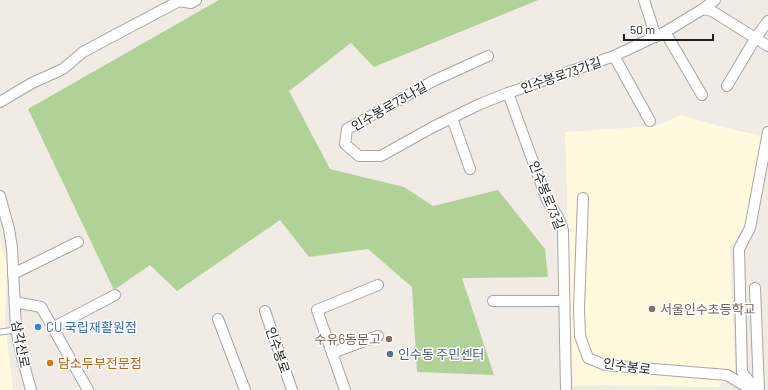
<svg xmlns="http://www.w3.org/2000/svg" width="768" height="390" viewBox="0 0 768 390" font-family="Barlow,'Noto Sans KR',sans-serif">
<rect width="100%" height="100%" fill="#f0ebe4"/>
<g fill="#fffade">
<path d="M 681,115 L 722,127 L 762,136 L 746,224 L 730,247 L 735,370 L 718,387 L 573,385 L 565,132 L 655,126 Z"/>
<path d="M 0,239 L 7,265 L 5,323 L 13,390 L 0,390 Z"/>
</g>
<path fill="#b0d296" d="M 219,0 L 538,0 L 374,67 L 351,43 L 289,91 L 330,169 L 404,187 L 433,206 L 498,190 L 545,249 L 548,277 L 462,278 L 494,375 L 417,372 L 412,287 L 368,249 L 309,257 L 280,220 L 177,291 L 150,265 L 114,290 L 28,109 Z"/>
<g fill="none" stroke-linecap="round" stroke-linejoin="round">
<g stroke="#a6a6a6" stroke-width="7">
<path id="lane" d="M 0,332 L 16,330"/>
</g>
<g stroke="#a6a6a6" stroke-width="12">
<g id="street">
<path d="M 644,0 L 656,37"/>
<path d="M 703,9 L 712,11 L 768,46"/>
<path d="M 665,32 L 702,95"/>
<path d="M 488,56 L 433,81 L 378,112 L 347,129 L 345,144 L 359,156 L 381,156 L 433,127 L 480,104 L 508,93 L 614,56 L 665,32 L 703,9 L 715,0"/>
<path d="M 614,56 L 650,121"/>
<path d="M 727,86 L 755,39 L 768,21"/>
<path d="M 508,93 L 547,200 L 558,217 L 563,230 L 566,390"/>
<path d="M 0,102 L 32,83 L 63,69 L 83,52 L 179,1 L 191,3 L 196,0"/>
<path d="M 452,118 L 470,169"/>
<path d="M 0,196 L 9,229 L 12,248 L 16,330 L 22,357 L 31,390"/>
<path d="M 583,198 L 579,309 L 580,336 L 588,358 L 605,365 L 727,375 L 752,390"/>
<path d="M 13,274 L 78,242"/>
<path d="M 755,288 L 759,390"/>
<path d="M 493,301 L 564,301"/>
<path d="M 15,302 L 41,307 L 88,390"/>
<path d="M 265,311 L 292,390"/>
<path d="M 218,319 L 245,390"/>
<path d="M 52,328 L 115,295"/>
<path d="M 332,353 L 378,336"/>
<path d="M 755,389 L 742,372 L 739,249 L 750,228 L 768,132"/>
<path d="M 345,390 L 317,310 L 378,285"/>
</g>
</g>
<use href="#lane" stroke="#fff" stroke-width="5"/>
<use href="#street" stroke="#fff" stroke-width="10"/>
</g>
<g fill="#8d6e63" stroke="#fff" stroke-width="1.5">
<circle cx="652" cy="309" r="4"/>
<circle cx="389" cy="339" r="4"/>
</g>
<circle fill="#3f7fe0" stroke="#fff" stroke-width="1.5" cx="38" cy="327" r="4"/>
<circle fill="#5c6f8a" stroke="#fff" stroke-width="1.5" cx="390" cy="354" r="4"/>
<circle fill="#e8710a" stroke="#fff" stroke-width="1.5" cx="50" cy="363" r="4"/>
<g text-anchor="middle" stroke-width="3" stroke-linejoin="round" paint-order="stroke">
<g font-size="13" fill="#1f1f1f" stroke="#fff">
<text transform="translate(561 75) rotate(-19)" y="5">인수봉로73가길</text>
<text transform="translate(389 106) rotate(-30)" y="5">인수봉로73나길</text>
<text transform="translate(547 195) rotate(68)" y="5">인수봉로73길</text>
<text transform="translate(21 344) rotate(79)" y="5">삼각산로</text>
<text transform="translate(278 350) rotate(71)" y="5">인수봉로</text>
<text transform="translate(627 366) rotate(8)" y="5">인수봉로</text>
</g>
<g font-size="13" fill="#785e54" stroke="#fff" text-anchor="start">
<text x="660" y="314">서울인수초등학교</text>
<text x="381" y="344" text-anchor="end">수유6동문고</text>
</g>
<g font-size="13" fill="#366cbe" stroke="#fff" text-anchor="start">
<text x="46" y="332">CU 국립재활원점</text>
</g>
<g font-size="13" fill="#4e5e75" stroke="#fff" text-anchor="start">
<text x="398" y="359">인수동 주민센터</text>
</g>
<g font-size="13" fill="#c56008" stroke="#fff" text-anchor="start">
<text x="58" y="368">담소두부전문점</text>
</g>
</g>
<path d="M624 34v6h89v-6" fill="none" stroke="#1f1f1f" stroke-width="2"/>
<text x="630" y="34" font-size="12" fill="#1f1f1f" stroke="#ffffff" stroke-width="3" paint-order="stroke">50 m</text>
</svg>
